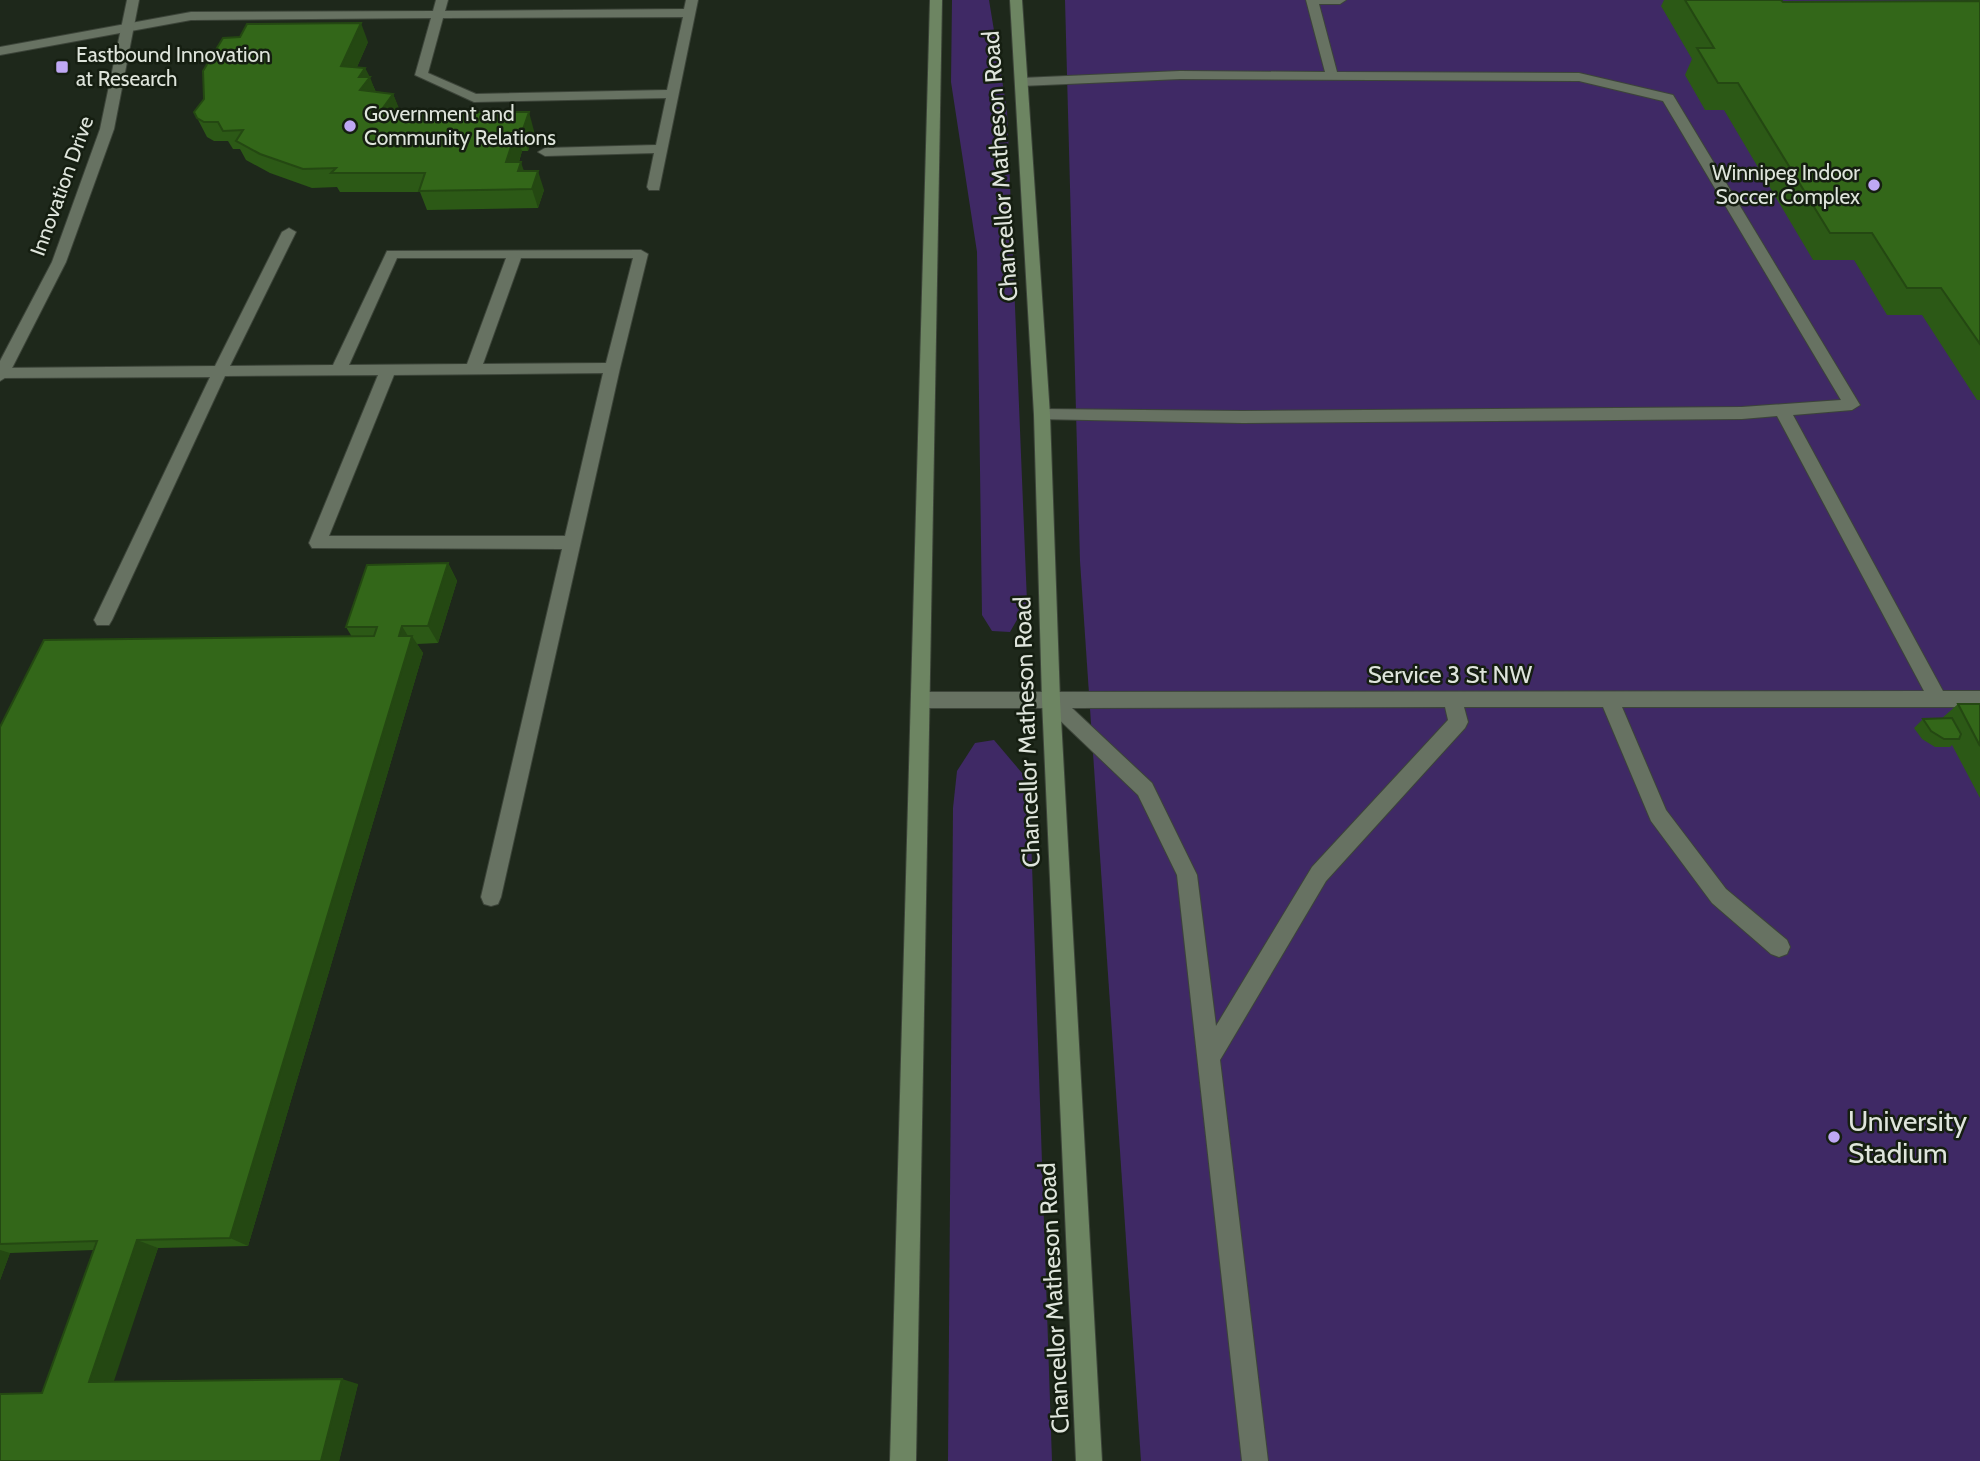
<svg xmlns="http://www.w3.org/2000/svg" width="1980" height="1461" viewBox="0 0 1980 1461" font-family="Cabin,sans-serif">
<rect width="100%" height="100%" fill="#1e281b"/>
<g fill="#3f2965">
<path d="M 952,0 L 989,0 L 1007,110 L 1027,602 L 1010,632 L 992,631 L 982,615 L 977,252 L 951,82 Z"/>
<path d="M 1065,0 L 1980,0 L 1980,1461 L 1141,1461 L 1080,561 Z"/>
<path d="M 994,740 L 1022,773 L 1030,805 L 1052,1461 L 948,1461 L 953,808 L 957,771 L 975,743 Z"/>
</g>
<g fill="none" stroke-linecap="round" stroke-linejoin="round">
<g stroke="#3c4439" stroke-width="2">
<g id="service">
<path d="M 436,0 L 448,0 L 445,11 L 684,9 L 686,0 L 698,0 L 659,190 L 649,190 L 647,187 L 654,153 L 545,156 L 538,152 L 545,148 L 656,145 L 666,98 L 474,102 L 415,75 L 431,18 L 191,20 L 0,55 L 0,47 L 191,12 L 433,11 ZM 683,17 L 667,90 L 476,94 L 428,73 L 443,18 Z"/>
<path d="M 1306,0 L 1346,0 L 1340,4 L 1319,4 L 1337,72 L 1579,73 L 1673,95 L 1860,405 L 1852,410 L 1793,415 L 1943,691 L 1980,691 L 1980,707 L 1622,707 L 1666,810 L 1726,889 L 1787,940 L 1790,947 L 1787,954 L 1779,957 L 1771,954 L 1712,903 L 1651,821 L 1603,707 L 1464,707 L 1468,722 L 1465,728 L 1326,881 L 1220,1060 L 1268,1461 L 1242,1461 L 1177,875 L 1138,795 L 1047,708 L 920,708 L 913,705 L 911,700 L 913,695 L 920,692 L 1924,691 L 1777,416 L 1742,419 L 1243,423 L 1036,419 L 1034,415 L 1036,411 L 1042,409 L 1243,411 L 1742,407 L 1841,400 L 1663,101 L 1579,81 L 1180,79 L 1021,86 L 1015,82 L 1021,78 L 1180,71 L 1325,72 ZM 1445,707 L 1448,720 L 1312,867 L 1216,1026 L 1197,875 L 1152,783 L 1072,708 Z"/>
<path d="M 289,228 L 296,232 L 230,366 L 333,365 L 387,251 L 641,250 L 648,254 L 620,368 L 501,897 L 498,904 L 491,906 L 484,904 L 481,897 L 562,549 L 312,548 L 309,543 L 378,375 L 225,376 L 112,620 L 109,625 L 97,625 L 94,620 L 210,377 L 0,378 L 2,368 L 215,366 L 282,232 ZM 397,258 L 506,258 L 467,364 L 349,365 ZM 521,258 L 633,258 L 606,363 L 483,364 ZM 603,373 L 565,536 L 329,536 L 394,375 Z"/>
</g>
</g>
<g stroke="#3c4439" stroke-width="2">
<path id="tertiary" d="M 127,0 L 139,0 L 114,129 L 66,262 L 8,376 L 0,381 L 0,361 L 52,262 L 100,129 Z"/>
</g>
<g stroke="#3c4439" stroke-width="2">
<g id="secondary">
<path d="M 930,0 L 942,0 L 916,1461 L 890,1461 Z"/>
<path d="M 1010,0 L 1022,0 L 1050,415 L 1060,700 L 1102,1461 L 1076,1461 L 1042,700 L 1034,415 Z"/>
</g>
</g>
<use href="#service" fill="#677262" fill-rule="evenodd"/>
<use href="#tertiary" fill="#677262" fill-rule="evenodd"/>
<use href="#secondary" fill="#6d8562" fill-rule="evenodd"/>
</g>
<g fill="#2c5916">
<path d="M 1664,0 L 1781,0 L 1783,2 L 1980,1 L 1980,400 L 1977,400 L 1922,315 L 1887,315 L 1854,260 L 1813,260 L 1724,110 L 1705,110 L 1685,75 L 1692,59 L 1661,6 Z"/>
<path d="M 368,42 L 357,67 L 365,68 L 376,92 L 393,94 L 400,112 L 534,131 L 528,151 L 522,151 L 519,162 L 524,171 L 544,190 L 538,208 L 427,210 L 420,192 L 340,192 L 337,187 L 312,188 L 270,173 L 246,160 L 240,149 L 233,149 L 228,141 L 214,141 L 207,137 L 194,112 Z"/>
<path d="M 448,563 L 457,581 L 438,643 L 417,644 L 423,653 L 248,1246 L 158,1248 L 113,1381 L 358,1384 L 339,1461 L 0,1461 L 42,1393 L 94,1250 L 10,1253 L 0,1280 L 0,727 L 352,637 L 346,627 Z"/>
<path d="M 1958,704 L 1980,704 L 1980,798 L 1952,745 L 1950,747 L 1935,747 L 1922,739 L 1914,728 L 1923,719 L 1941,719 Z"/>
</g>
<g fill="#244812">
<path d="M 361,23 L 368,42 L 349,85 L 341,66 Z"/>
<path d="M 365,68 L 370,77 L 377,96 L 360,90 L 359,77 Z"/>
<path d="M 393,94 L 401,113 L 380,112 Z"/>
<path d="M 529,112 L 534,131 L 528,151 L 522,132 Z"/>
<path d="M 516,132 L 522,151 L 513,181 L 506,162 Z"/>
<path d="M 521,162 L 527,181 L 524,190 L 518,171 Z"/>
<path d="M 538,171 L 544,190 L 538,208 L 532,189 Z"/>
<path d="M 448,563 L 457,581 L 438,643 L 428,626 Z"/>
<path d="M 402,626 L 411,641 L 412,636 L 423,653 L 248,1246 L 230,1238 Z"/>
<path d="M 137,1240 L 158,1248 L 112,1387 L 89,1382 Z"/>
<path d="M 0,1250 L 10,1253 L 0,1280 Z"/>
<path d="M 342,1379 L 358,1384 L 339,1461 L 321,1461 Z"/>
</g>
<g fill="#336719" stroke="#244812" stroke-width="2">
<path d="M 1685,0 L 1781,0 L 1783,2 L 1980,1 L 1980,344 L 1941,288 L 1907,288 L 1872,233 L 1830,233 L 1738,83 L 1718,83 L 1697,48 L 1714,48 Z"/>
<path d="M 361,23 L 341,66 L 365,68 L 359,77 L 370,77 L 360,90 L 393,94 L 380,112 L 529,112 L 522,132 L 516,132 L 506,162 L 521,162 L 518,171 L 538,171 L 532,189 L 419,191 L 425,173 L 331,173 L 336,168 L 303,169 L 260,154 L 236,141 L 243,130 L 223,131 L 218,122 L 204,122 L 197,118 L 194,112 L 204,99 L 203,71 L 223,38 L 240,37 L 247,24 Z"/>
<path d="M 448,563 L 428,626 L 402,626 L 399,636 L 412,636 L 230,1238 L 137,1240 L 89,1382 L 342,1379 L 321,1461 L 0,1461 L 0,1394 L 42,1393 L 97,1241 L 0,1244 L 0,727 L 44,640 L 374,636 L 377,627 L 346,627 L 367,565 Z"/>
<path d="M 1958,704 L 1980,704 L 1980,746 Z"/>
<path d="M 1952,718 L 1961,734 L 1959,739 L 1944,739 L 1931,731 L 1923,719 Z"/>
</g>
<g fill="#bfa8f4" stroke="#151e11" stroke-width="2.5">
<rect x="55" y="60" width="14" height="14" rx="3.5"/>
<circle cx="350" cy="126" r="7"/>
<circle cx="1874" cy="185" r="7"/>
<circle cx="1834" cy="1137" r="7"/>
</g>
<g text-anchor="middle" stroke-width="5" stroke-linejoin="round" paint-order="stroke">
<g font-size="21" fill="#dfe5dc" stroke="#151e11" text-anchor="start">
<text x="76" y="62">Eastbound Innovation<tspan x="76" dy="24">at Research</tspan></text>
<text x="364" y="121">Government and<tspan x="364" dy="24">Community Relations</tspan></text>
<text x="1860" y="180" text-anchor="end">Winnipeg Indoor<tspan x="1860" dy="24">Soccer Complex</tspan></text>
</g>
<g font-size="21" fill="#dfe5dc" stroke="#151e11">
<text transform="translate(62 186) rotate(-70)" y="7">Innovation Drive</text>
</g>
<g font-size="24" fill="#dfe5dc" stroke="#151e11">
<text transform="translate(1000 166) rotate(-94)" y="8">Chancellor Matheson Road</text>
<text x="1450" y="683">Service 3 St NW</text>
<text transform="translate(1027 732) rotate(-92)" y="8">Chancellor Matheson Road</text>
<text transform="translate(1054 1298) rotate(-93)" y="8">Chancellor Matheson Road</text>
</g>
<g font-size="28" fill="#dfe5dc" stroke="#151e11" text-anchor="start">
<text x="1848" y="1131">University<tspan x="1848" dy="32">Stadium</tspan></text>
</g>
</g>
</svg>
